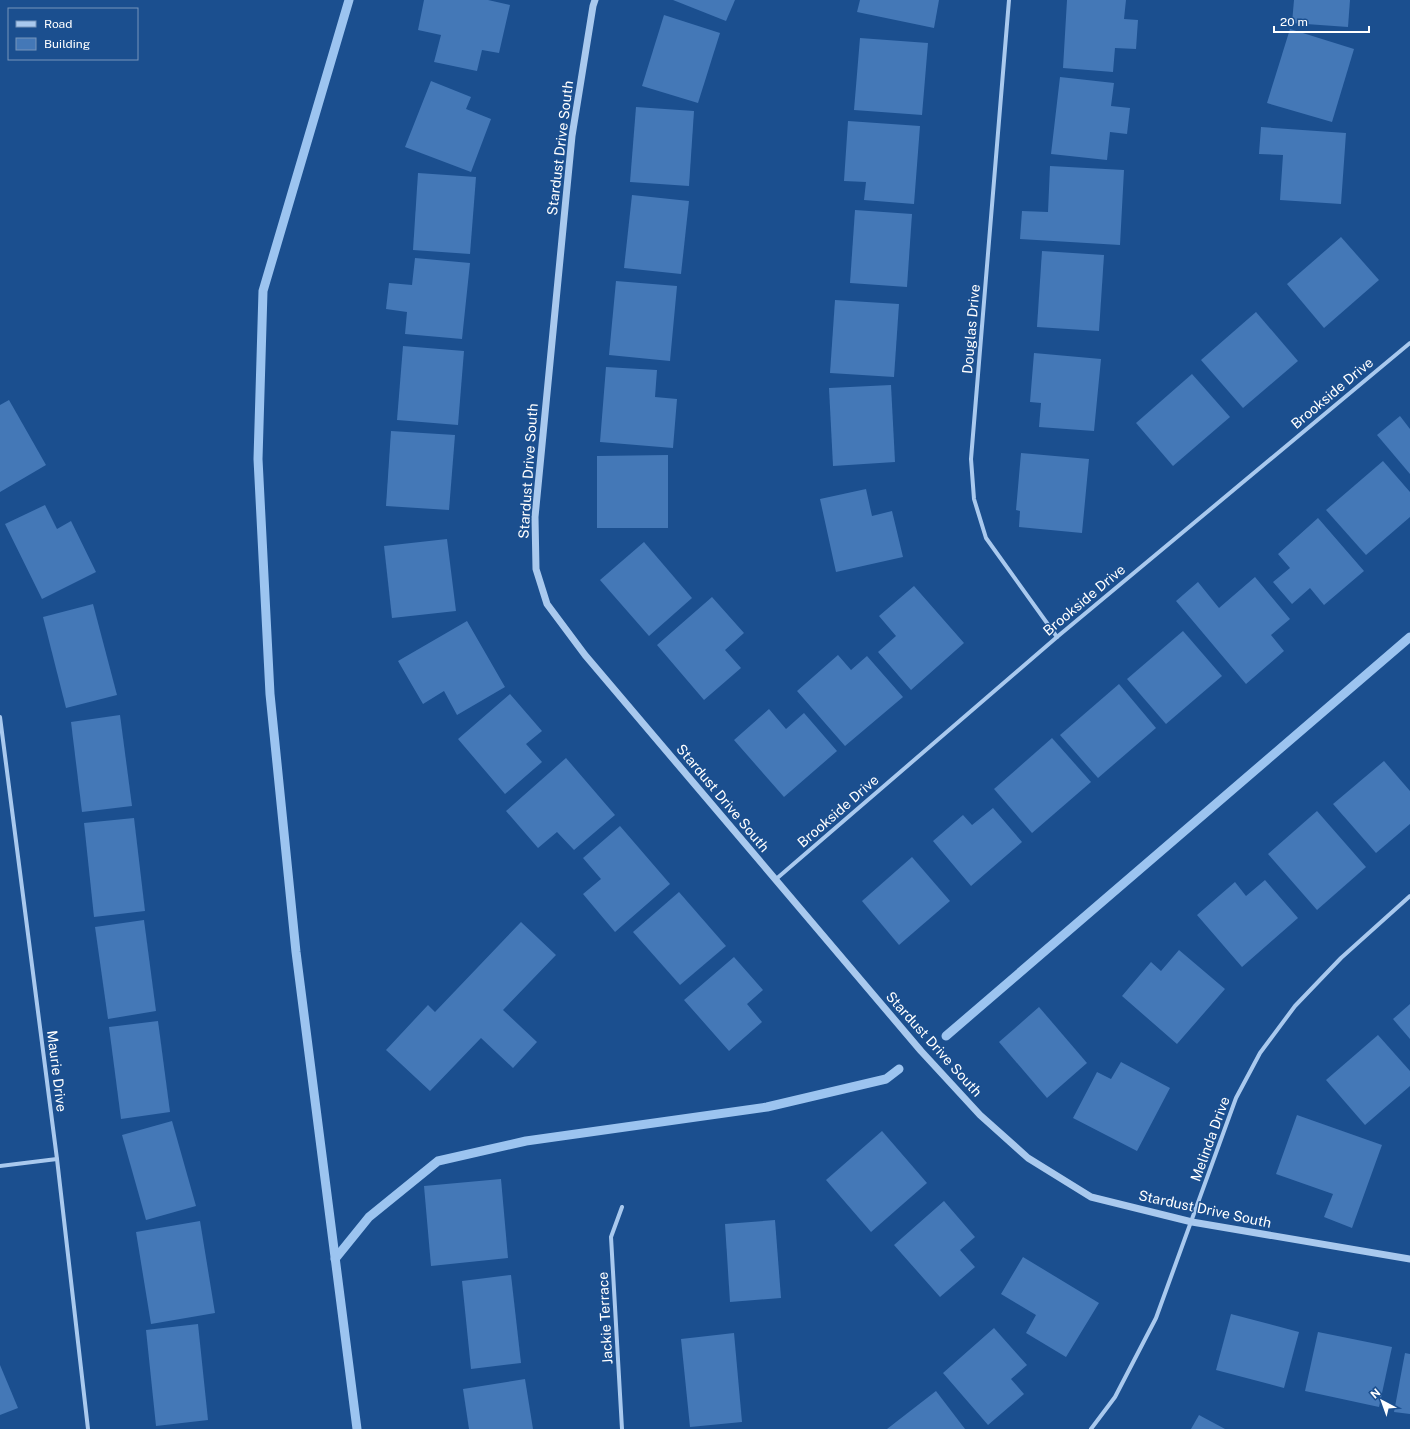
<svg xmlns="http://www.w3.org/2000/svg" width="1410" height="1429" viewBox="0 0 1410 1429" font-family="'Public Sans',sans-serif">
<rect width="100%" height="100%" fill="#1b4f8f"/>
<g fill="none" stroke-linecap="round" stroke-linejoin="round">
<g stroke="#9cc4f0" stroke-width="9">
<path d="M 349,0 L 263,291 L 258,459 L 270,694 L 296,952 L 357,1429"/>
<path d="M 946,1036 L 1410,637"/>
<path d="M 335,1259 L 369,1217 L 438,1161 L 526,1141 L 767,1107 L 886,1079 L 899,1069"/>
</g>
</g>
<g fill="#4478b7">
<path d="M 424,0 L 488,0 L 510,5 L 499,53 L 482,50 L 477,71 L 434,62 L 441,35 L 418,30 Z"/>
<path d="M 673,0 L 735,0 L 726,21 Z"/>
<path d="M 860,0 L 939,0 L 934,28 L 857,12 Z"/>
<path d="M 1067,0 L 1126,0 L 1124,19 L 1138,20 L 1136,49 L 1115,48 L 1113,72 L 1063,68 Z"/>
<path d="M 1294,0 L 1350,0 L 1348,27 L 1292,23 Z"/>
<path d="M 664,15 L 720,33 L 698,103 L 642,86 Z"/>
<path d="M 1290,29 L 1354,49 L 1332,122 L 1267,103 Z"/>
<path d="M 860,38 L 928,43 L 922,115 L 854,110 Z"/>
<path d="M 1060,77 L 1114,83 L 1111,106 L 1130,108 L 1127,134 L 1110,132 L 1107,160 L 1051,154 Z"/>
<path d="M 431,81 L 471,97 L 466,109 L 491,119 L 471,172 L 405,147 Z"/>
<path d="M 636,107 L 694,111 L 689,186 L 630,182 Z"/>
<path d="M 848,121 L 920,126 L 914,204 L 864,200 L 866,182 L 844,181 Z"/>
<path d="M 1261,127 L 1346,133 L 1341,204 L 1280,200 L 1283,155 L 1259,154 Z"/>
<path d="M 1050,166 L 1124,170 L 1120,245 L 1020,239 L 1022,211 L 1048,212 Z"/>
<path d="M 418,173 L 476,177 L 470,254 L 413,250 Z"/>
<path d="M 632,195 L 689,201 L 681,274 L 624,268 Z"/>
<path d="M 855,210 L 912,214 L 907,287 L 850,283 Z"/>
<path d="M 1341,237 L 1379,280 L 1324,328 L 1287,284 Z"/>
<path d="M 1042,251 L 1104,255 L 1099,331 L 1037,327 Z"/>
<path d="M 415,258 L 470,263 L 462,339 L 405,334 L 407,312 L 386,309 L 389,283 L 412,285 Z"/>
<path d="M 616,281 L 677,286 L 670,361 L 609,355 Z"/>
<path d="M 835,300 L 899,304 L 894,377 L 830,373 Z"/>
<path d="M 1256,312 L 1298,361 L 1243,408 L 1201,360 Z"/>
<path d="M 403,346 L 464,351 L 458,425 L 397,420 Z"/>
<path d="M 1034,353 L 1101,359 L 1094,431 L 1039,427 L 1041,403 L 1030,402 Z"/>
<path d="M 606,367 L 657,370 L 655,397 L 677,399 L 673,448 L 600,442 Z"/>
<path d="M 1192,374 L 1230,417 L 1173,466 L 1136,423 Z"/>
<path d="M 891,385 L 895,462 L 833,466 L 829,388 Z"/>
<path d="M 9,400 L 46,465 L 0,492 L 0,405 Z"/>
<path d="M 1400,416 L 1410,429 L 1410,474 L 1377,435 Z"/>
<path d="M 391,431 L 455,435 L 449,510 L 386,506 Z"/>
<path d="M 1021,453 L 1089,459 L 1082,533 L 1019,527 L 1020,511 L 1016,510 Z"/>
<path d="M 668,455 L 668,528 L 597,528 L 597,456 Z"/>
<path d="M 1383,461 L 1410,492 L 1410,517 L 1366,555 L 1326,510 Z"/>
<path d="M 866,489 L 872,516 L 892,511 L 903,557 L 836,572 L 820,499 Z"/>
<path d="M 45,505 L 57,529 L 71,521 L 96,572 L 42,599 L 5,524 Z"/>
<path d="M 1318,518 L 1364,571 L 1324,605 L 1310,588 L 1292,604 L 1273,582 L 1290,568 L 1278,554 Z"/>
<path d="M 447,539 L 456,611 L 392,618 L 384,546 Z"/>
<path d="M 644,542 L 692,598 L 649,636 L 600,580 Z"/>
<path d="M 1255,577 L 1290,619 L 1271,635 L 1284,651 L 1246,684 L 1176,601 L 1198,582 L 1219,608 Z"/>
<path d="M 914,586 L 964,643 L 911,690 L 878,652 L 896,636 L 879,616 Z"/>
<path d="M 712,597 L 744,633 L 725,650 L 741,668 L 704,700 L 657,645 Z"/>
<path d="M 93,604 L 117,695 L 66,708 L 43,617 Z"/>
<path d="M 467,621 L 505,687 L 457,715 L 444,691 L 423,704 L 398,661 Z"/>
<path d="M 1183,631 L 1222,676 L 1166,724 L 1127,679 Z"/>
<path d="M 838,655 L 851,670 L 867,656 L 903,697 L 845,746 L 797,691 Z"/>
<path d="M 1119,684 L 1156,728 L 1098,778 L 1060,735 Z"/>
<path d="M 510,694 L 542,731 L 526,744 L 542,762 L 505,794 L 458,739 Z"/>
<path d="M 769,709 L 786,729 L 804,713 L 837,751 L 784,797 L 734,740 Z"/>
<path d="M 120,715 L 132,806 L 82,812 L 71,722 Z"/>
<path d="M 1052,738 L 1091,782 L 1032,833 L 994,789 Z"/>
<path d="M 566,758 L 615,815 L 574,850 L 557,832 L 538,848 L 506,811 Z"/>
<path d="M 1384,761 L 1410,791 L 1410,824 L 1376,853 L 1333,804 Z"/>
<path d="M 993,808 L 1022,842 L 971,886 L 933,841 L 963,815 L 972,825 Z"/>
<path d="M 1317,811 L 1366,867 L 1317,910 L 1268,854 Z"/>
<path d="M 134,818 L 145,911 L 94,917 L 84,823 Z"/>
<path d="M 620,826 L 670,884 L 615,932 L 583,894 L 601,879 L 583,858 Z"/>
<path d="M 912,857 L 950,901 L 899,945 L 862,901 Z"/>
<path d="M 1265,880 L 1298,918 L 1242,967 L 1197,915 L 1235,882 L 1246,896 Z"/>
<path d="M 679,892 L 726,946 L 680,985 L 633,932 Z"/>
<path d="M 144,920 L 156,1011 L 108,1019 L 95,927 Z"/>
<path d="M 521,922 L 556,955 L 503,1010 L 537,1042 L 513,1068 L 481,1038 L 430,1091 L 386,1050 L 428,1005 L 435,1012 Z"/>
<path d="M 1179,950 L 1225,989 L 1177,1044 L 1122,996 L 1151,962 L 1161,971 Z"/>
<path d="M 734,957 L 763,990 L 747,1004 L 762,1022 L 729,1051 L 684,1000 Z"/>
<path d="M 1410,1004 L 1410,1039 L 1393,1019 Z"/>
<path d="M 1039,1007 L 1087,1063 L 1047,1098 L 999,1042 Z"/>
<path d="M 158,1021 L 170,1112 L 121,1119 L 109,1027 Z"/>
<path d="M 1378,1035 L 1410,1071 L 1410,1086 L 1365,1125 L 1326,1080 Z"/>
<path d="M 1121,1062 L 1170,1088 L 1137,1151 L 1073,1118 L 1097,1072 L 1111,1079 Z"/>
<path d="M 1297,1115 L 1382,1145 L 1352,1228 L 1324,1217 L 1333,1194 L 1276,1174 Z"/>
<path d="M 172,1121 L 196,1206 L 146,1220 L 122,1135 Z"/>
<path d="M 882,1131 L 927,1183 L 871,1232 L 826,1180 Z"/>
<path d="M 501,1179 L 508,1258 L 431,1266 L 424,1186 Z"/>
<path d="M 944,1201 L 975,1237 L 960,1250 L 975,1267 L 940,1297 L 894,1245 Z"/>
<path d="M 775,1220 L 781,1298 L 730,1302 L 725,1224 Z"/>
<path d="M 200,1221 L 215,1313 L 151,1324 L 136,1232 Z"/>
<path d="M 1023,1257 L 1099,1303 L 1066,1357 L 1026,1333 L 1036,1315 L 1001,1294 Z"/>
<path d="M 511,1275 L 521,1363 L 471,1369 L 462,1281 Z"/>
<path d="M 1231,1314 L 1299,1332 L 1284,1388 L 1216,1370 Z"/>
<path d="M 198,1324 L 208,1420 L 156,1426 L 146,1330 Z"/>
<path d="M 994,1328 L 1027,1365 L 1011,1379 L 1024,1394 L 988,1425 L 943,1373 Z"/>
<path d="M 1318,1332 L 1392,1347 L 1379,1407 L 1305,1391 Z"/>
<path d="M 734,1333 L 742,1422 L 690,1427 L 681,1339 Z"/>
<path d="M 1405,1353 L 1410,1354 L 1410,1414 L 1394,1412 Z"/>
<path d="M 0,1365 L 18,1408 L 0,1415 Z"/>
<path d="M 525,1379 L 533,1429 L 469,1429 L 463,1389 Z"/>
<path d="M 936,1391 L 965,1429 L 887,1429 Z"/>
<path d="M 1199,1415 L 1225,1429 L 1191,1429 Z"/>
</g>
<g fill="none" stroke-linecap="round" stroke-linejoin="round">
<g stroke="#a9c9ee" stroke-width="4">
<path d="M 1009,0 L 971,459 L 974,499 L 986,538 L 1057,637"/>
<path d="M 0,717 L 57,1159 L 88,1429"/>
<path d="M 775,880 L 1057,637 L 1410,343"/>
<path d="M 0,1166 L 57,1159"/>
<path d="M 622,1429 L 611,1237 L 622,1207"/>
<path d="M 1091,1429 L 1115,1397 L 1156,1318 L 1236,1098 L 1260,1053 L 1295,1006 L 1341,958 L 1410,896"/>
</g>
<path stroke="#a9c9ee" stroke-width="7" d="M 595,0 L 593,6 L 572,136 L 535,517 L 536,569 L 547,604 L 585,655 L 921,1051 L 980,1115 L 1028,1158 L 1091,1197 L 1192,1222 L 1410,1259"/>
</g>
<g text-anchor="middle" stroke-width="3" stroke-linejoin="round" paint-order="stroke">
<g font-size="14" fill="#fff" stroke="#1b4f8f">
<text transform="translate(560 148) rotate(-83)" y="5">Stardust Drive South</text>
<text transform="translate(971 329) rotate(-85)" y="5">Douglas Drive</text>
<text transform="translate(1332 393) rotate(-40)" y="5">Brookside Drive</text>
<text transform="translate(528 471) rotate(-86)" y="5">Stardust Drive South</text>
<text transform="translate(1084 600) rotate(-40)" y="5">Brookside Drive</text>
<text transform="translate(723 798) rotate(50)" y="5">Stardust Drive South</text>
<text transform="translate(838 811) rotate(-41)" y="5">Brookside Drive</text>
<text transform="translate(934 1044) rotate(48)" y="5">Stardust Drive South</text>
<text transform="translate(57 1071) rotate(83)" y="5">Maurie Drive</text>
<text transform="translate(1210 1139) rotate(-70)" y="5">Melinda Drive</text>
<text transform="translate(1205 1209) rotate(12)" y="5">Stardust Drive South</text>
<text transform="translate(605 1318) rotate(-93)" y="5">Jackie Terrace</text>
</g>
</g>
<rect x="8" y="8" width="130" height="52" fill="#1b4f8f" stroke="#7695bc"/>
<rect x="16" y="21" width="20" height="6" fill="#a9c9ee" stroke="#7695bc"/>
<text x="44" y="28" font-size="12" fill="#ffffff">Road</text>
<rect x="16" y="38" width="20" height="12" fill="#4478b7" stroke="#7695bc"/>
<text x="44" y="48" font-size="12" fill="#ffffff">Building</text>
<g transform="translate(1382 1401) rotate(319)" stroke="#1b4f8f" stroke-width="3" paint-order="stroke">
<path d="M0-3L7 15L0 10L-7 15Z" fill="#ffffff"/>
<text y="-6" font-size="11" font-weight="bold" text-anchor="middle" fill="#ffffff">N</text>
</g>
<path d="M1274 26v6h95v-6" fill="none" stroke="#ffffff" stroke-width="2"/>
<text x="1280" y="26" font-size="12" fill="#ffffff" stroke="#1b4f8f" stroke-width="3" paint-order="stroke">20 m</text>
</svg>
